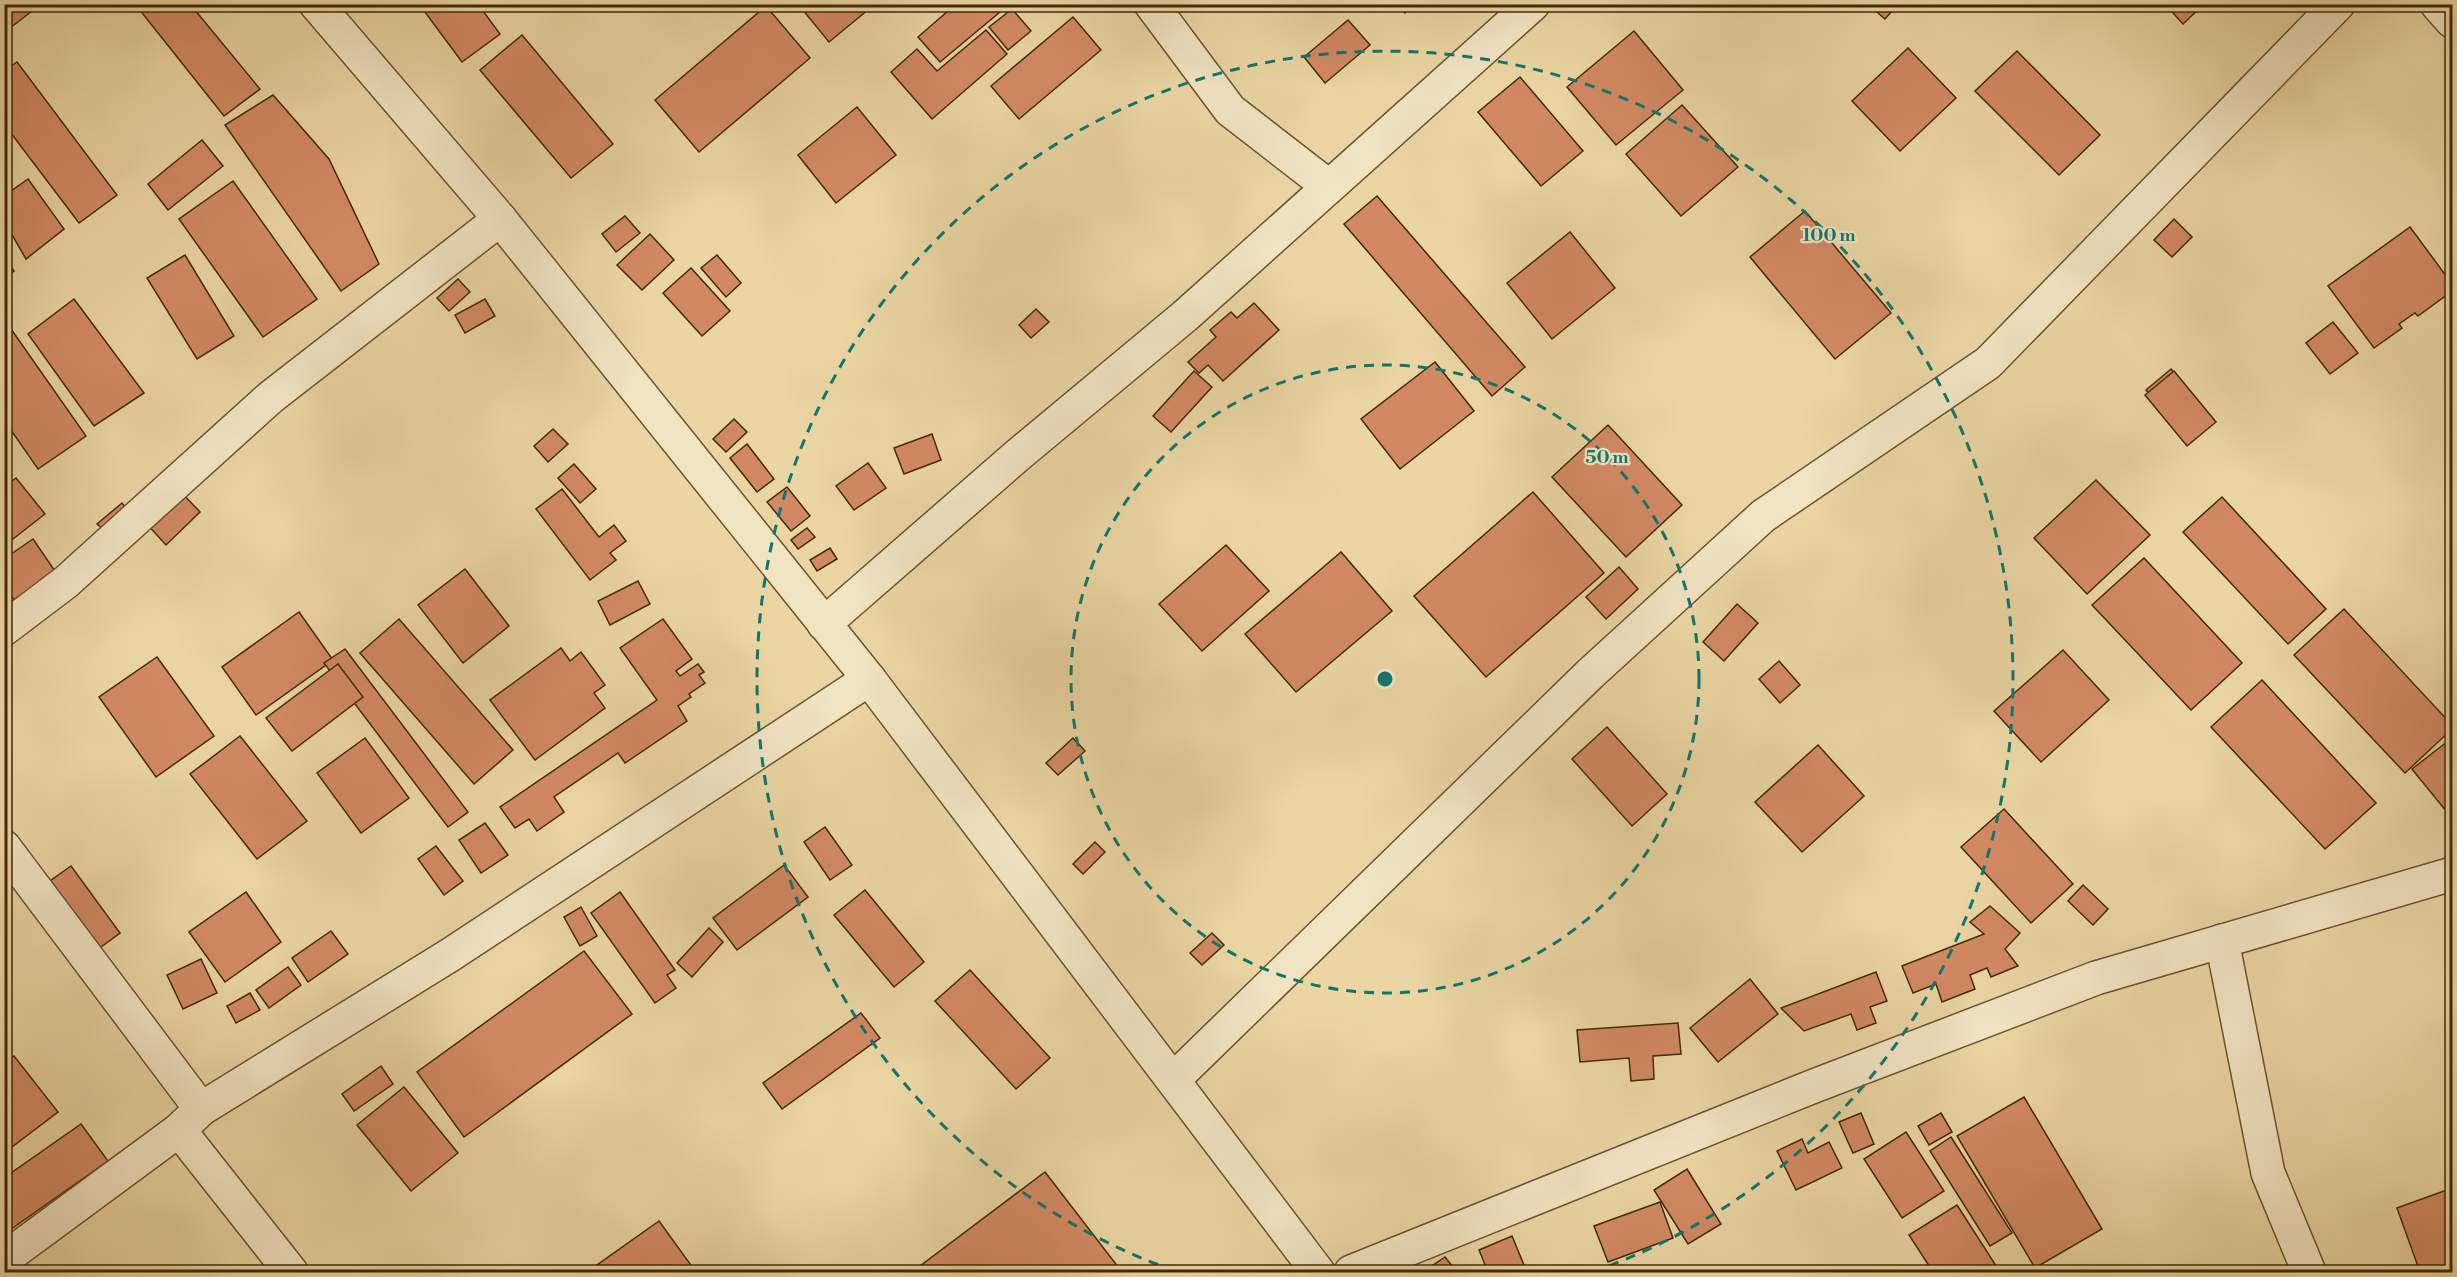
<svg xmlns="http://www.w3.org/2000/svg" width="2457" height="1277" viewBox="0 0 2457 1277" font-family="'Libre Bodoni',serif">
<rect width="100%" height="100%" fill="#ead5a3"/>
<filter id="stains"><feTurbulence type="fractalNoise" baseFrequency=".00333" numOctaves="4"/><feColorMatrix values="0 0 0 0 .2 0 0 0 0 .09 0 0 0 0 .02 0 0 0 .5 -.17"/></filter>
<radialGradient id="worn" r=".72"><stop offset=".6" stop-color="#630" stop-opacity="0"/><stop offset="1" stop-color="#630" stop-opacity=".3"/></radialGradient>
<g fill="#d28963" stroke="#412a05" stroke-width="1.5">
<path d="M 4,4 L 41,4 L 10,28 L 4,21 Z"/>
<path d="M 135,4 L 190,4 L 260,89 L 224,116 Z"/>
<path d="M 419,4 L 478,4 L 500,34 L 462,62 Z"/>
<path d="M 798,4 L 875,4 L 829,42 Z"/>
<path d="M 956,4 L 993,4 L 1000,12 L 940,62 L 918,37 Z"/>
<path d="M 1398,4 L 1415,4 L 1405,13 Z"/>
<path d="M 1871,4 L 1898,4 L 1885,19 L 1870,6 Z"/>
<path d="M 2165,4 L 2204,4 L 2183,24 Z"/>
<path d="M 766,6 L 810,58 L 699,152 L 655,100 Z"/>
<path d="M 1012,9 L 1031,31 L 1008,50 L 989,27 Z"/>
<path d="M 1073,17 L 1101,50 L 1019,119 L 991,86 Z"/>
<path d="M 1348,20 L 1370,45 L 1325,83 L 1304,57 Z"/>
<path d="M 986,30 L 1007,54 L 932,119 L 891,72 L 917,49 L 937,71 Z"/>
<path d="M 1634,31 L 1683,90 L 1616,145 L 1567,87 Z"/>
<path d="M 522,35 L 613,144 L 571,178 L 480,70 Z"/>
<path d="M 1908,48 L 1956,98 L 1900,151 L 1852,101 Z"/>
<path d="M 2017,51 L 2100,135 L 2059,175 L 1975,91 Z"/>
<path d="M 17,62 L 117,195 L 79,223 L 4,124 L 4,71 Z"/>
<path d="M 1520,77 L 1583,151 L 1541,186 L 1478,112 Z"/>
<path d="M 273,95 L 329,159 L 379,264 L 341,291 L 225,125 Z"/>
<path d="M 1682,105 L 1738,167 L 1681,216 L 1626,154 Z"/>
<path d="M 857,107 L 896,155 L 836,203 L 798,155 Z"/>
<path d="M 202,140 L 223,166 L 168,210 L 148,184 Z"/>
<path d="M 28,179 L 64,229 L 26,259 L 4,221 L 4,196 Z"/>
<path d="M 233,181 L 317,299 L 263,337 L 179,219 Z"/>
<path d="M 1377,196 L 1525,367 L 1492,396 L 1344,224 Z"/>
<path d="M 1805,211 L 1891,313 L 1835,359 L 1750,257 Z"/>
<path d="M 625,216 L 640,233 L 616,252 L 602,234 Z"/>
<path d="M 2174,219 L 2192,237 L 2172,257 L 2154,240 Z"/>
<path d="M 2410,227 L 2452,284 L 2452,291 L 2418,316 L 2415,313 L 2399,324 L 2402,328 L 2374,348 L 2328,286 Z"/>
<path d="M 1570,232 L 1615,288 L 1552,339 L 1507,283 Z"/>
<path d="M 650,234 L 674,260 L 642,290 L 617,265 Z"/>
<path d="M 185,255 L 234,336 L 197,359 L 147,278 Z"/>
<path d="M 717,255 L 741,283 L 726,297 L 701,268 Z"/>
<path d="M 4,256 L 14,271 L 4,278 Z"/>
<path d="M 691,268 L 730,311 L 702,336 L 663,293 Z"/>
<path d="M 458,279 L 470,292 L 449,311 L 437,298 Z"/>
<path d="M 74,299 L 144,393 L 94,426 L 28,334 Z"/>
<path d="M 485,299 L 495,316 L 465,333 L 455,315 Z"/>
<path d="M 1254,303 L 1279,330 L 1223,381 L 1208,365 L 1199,373 L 1188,362 L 1216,337 L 1210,330 L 1231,312 L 1237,318 Z"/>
<path d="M 1036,309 L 1049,322 L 1031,338 L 1019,325 Z"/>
<path d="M 4,319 L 86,436 L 38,469 L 4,420 Z"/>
<path d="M 2333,322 L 2358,353 L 2330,374 L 2306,343 Z"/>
<path d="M 1435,362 L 1474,411 L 1400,469 L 1361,419 Z"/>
<path d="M 2171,369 L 2206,412 L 2183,433 L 2146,390 Z"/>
<path d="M 1194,371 L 1212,387 L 1171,432 L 1153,416 Z"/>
<path d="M 2174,371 L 2216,422 L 2187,446 L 2145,395 Z"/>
<path d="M 734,419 L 747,432 L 726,452 L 713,439 Z"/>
<path d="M 1608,425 L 1682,505 L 1626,557 L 1552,477 Z"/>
<path d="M 553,429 L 568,444 L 548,462 L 534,446 Z"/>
<path d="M 932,434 L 941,460 L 904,474 L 894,448 Z"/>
<path d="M 747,444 L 774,479 L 757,492 L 730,458 Z"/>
<path d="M 868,463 L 886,488 L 854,510 L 836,486 Z"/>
<path d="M 574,464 L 596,489 L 580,503 L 558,478 Z"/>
<path d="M 16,478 L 45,514 L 4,546 L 4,487 Z"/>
<path d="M 2096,480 L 2150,535 L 2087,594 L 2034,538 Z"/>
<path d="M 787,487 L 810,516 L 791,531 L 767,502 Z"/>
<path d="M 562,489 L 599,537 L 614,525 L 626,541 L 610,553 L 616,560 L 590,580 L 536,509 Z"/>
<path d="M 179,490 L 200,512 L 166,545 L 145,522 Z"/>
<path d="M 1533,492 L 1604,573 L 1486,677 L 1414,596 Z"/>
<path d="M 2222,497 L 2326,609 L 2288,644 L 2183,532 Z"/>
<path d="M 122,503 L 133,517 L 110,535 L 97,524 Z"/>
<path d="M 807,528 L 815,537 L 798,549 L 791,540 Z"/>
<path d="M 33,539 L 57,574 L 16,602 L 4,587 L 4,559 Z"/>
<path d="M 1226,545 L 1269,591 L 1202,651 L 1159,604 Z"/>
<path d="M 830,548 L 837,559 L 817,571 L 810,560 Z"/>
<path d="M 1341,552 L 1392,611 L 1296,692 L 1245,634 Z"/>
<path d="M 2144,558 L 2242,663 L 2191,710 L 2092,605 Z"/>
<path d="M 1619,567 L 1638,589 L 1606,619 L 1586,597 Z"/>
<path d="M 465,569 L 509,626 L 463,663 L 418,605 Z"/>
<path d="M 638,581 L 650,604 L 610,625 L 598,601 Z"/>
<path d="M 1737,604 L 1758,623 L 1724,661 L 1703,642 Z"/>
<path d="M 2344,609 L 2452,725 L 2452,729 L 2405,773 L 2294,655 Z"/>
<path d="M 299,612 L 333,660 L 256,715 L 222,667 Z"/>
<path d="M 399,619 L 513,750 L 474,784 L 360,653 Z"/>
<path d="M 663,619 L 692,659 L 676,671 L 680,676 L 698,664 L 704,672 L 699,675 L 705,683 L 689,694 L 691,697 L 678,706 L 687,721 L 625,763 L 618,753 L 554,797 L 564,812 L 537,831 L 529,819 L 515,828 L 500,807 L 657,700 L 620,648 Z"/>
<path d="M 561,648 L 570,661 L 581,652 L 605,685 L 594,693 L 605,708 L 535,760 L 490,700 Z"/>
<path d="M 345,649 L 468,812 L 448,827 L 324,663 Z"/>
<path d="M 2063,650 L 2109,700 L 2041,762 L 1994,711 Z"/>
<path d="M 157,657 L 214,736 L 156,777 L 99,697 Z"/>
<path d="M 1779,661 L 1800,685 L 1780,703 L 1759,679 Z"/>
<path d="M 338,664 L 363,697 L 292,751 L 266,718 Z"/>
<path d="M 2262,680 L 2376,803 L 2325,849 L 2211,727 Z"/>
<path d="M 1607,727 L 1667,794 L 1632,826 L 1572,759 Z"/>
<path d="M 240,736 L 307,821 L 257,859 L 190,774 Z"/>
<path d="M 365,738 L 409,798 L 361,833 L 317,773 Z"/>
<path d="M 1073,738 L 1085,751 L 1058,775 L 1046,763 Z"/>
<path d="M 2452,738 L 2452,806 L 2446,811 L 2412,769 Z"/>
<path d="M 1818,745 L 1864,796 L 1802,852 L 1755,802 Z"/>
<path d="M 2004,809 L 2073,884 L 2031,923 L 1961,847 Z"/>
<path d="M 485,823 L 508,855 L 481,873 L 459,840 Z"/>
<path d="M 825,827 L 852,865 L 830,880 L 804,842 Z"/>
<path d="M 1095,842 L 1105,852 L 1083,874 L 1073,864 Z"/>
<path d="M 436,846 L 463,881 L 444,895 L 418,859 Z"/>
<path d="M 784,865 L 808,897 L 737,950 L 713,918 Z"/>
<path d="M 71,866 L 120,933 L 97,950 L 47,883 Z"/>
<path d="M 2083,885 L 2108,909 L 2093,925 L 2068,901 Z"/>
<path d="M 865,890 L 924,962 L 894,987 L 834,915 Z"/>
<path d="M 246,892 L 281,942 L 225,982 L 189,932 Z"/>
<path d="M 620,892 L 675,970 L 667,975 L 676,988 L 655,1003 L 591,913 Z"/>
<path d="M 1990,906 L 2020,933 L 2005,949 L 2018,966 L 1991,977 L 1987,968 L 1970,975 L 1975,989 L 1942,1002 L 1936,984 L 1913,993 L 1902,966 L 1984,934 L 1970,922 Z"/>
<path d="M 581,907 L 597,936 L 580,946 L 564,917 Z"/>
<path d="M 709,928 L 723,942 L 692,977 L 677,963 Z"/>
<path d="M 331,931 L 348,954 L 308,982 L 292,958 Z"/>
<path d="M 1212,933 L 1224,945 L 1202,965 L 1190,953 Z"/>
<path d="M 584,951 L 632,1014 L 464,1137 L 417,1072 Z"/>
<path d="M 201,959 L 217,993 L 183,1009 L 167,975 Z"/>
<path d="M 288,967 L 301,985 L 269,1008 L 256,990 Z"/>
<path d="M 970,970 L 1050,1058 L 1016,1089 L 935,1001 Z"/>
<path d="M 1876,972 L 1887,1001 L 1870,1007 L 1876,1023 L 1857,1030 L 1851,1014 L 1804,1031 L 1781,1008 Z"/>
<path d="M 1750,979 L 1778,1014 L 1718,1062 L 1690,1028 Z"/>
<path d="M 250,993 L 260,1010 L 236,1023 L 227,1006 Z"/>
<path d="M 861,1013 L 880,1038 L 782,1109 L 763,1083 Z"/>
<path d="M 1678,1023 L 1681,1054 L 1653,1056 L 1654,1079 L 1631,1081 L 1629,1058 L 1580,1062 L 1577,1030 Z"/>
<path d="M 14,1056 L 58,1112 L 4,1153 L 4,1063 Z"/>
<path d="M 381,1066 L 393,1084 L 354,1111 L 342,1094 Z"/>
<path d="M 404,1087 L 458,1153 L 411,1191 L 357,1125 Z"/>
<path d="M 2024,1097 L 2102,1229 L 2035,1268 L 1957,1136 Z"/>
<path d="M 1861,1113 L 1874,1144 L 1853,1153 L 1839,1122 Z"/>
<path d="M 1941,1113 L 1952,1132 L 1929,1145 L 1918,1126 Z"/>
<path d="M 81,1124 L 108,1161 L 4,1234 L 4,1178 Z"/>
<path d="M 1906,1132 L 1944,1191 L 1902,1218 L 1864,1159 Z"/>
<path d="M 1951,1137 L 2012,1233 L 1990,1246 L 1930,1151 Z"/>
<path d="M 1802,1139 L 1808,1153 L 1829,1142 L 1842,1168 L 1796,1190 L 1777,1151 Z"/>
<path d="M 1687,1169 L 1721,1224 L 1688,1244 L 1654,1190 Z"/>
<path d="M 1045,1172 L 1122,1272 L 912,1272 Z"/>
<path d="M 2452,1188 L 2452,1268 L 2440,1272 L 2420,1272 L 2397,1208 Z"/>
<path d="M 1660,1202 L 1673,1238 L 1608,1262 L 1594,1226 Z"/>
<path d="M 1957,1205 L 2000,1272 L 1933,1272 L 1909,1235 Z"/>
<path d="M 659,1221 L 693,1268 L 686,1272 L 674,1272 L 669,1265 L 659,1272 L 587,1272 Z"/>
<path d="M 1512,1236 L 1524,1265 L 1505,1272 L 1488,1272 L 1479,1250 Z"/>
<path d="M 1445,1257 L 1457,1272 L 1423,1272 Z"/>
</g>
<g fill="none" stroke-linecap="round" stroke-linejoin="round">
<g stroke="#6b552c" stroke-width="36">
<g id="minor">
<path d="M 316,4 L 500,219 L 869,679 L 1318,1272"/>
<path d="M 1151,4 L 1230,110 L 1328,186"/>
<path d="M 2437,4 L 2452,21"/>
<path d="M 824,624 L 1018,455 L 1185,316 L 1533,4"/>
<path d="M 4,629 L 66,582 L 271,397 L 500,219"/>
<path d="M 4,847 L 201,1109"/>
<path d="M 2222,941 L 2268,1173 L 2309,1272"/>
<path d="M 1173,1080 L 1590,674 L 1763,516 L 1988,363 L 2338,4"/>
<path d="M 179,1130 L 291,1272"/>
<path d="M 4,1259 L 179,1130 L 201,1109 L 450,955 L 869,679"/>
</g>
</g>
<g stroke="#6b552c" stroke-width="36">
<path id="tertiary" d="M 1351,1272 L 1814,1086 L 2096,978 L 2452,874"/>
</g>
<use href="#minor" stroke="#f1e4c3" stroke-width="33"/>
<use href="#tertiary" stroke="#f1e4c3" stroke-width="33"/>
</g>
<g fill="none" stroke="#0f766e" stroke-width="3" stroke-dasharray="10 8">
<circle cx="1385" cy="679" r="314"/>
<path d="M1175 1271A628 628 0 1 1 1595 1271"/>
</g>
<circle cx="1385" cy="679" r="9" fill="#0f766e" stroke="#f1e4c3" stroke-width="3"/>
<g font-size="18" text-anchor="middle" font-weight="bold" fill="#0f766e" stroke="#f1e4c3" stroke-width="4.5" stroke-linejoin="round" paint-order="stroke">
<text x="1829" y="241">100 m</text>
<text x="1607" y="463">50 m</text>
</g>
<rect width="2457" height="1277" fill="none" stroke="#ead5a3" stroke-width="24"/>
<rect x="6" y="6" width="2445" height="1265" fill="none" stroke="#412a05" stroke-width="3"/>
<rect x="12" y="12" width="2433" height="1253" fill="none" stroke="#412a05" stroke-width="1.5"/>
<rect width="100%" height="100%" filter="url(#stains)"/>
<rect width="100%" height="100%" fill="url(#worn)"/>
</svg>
